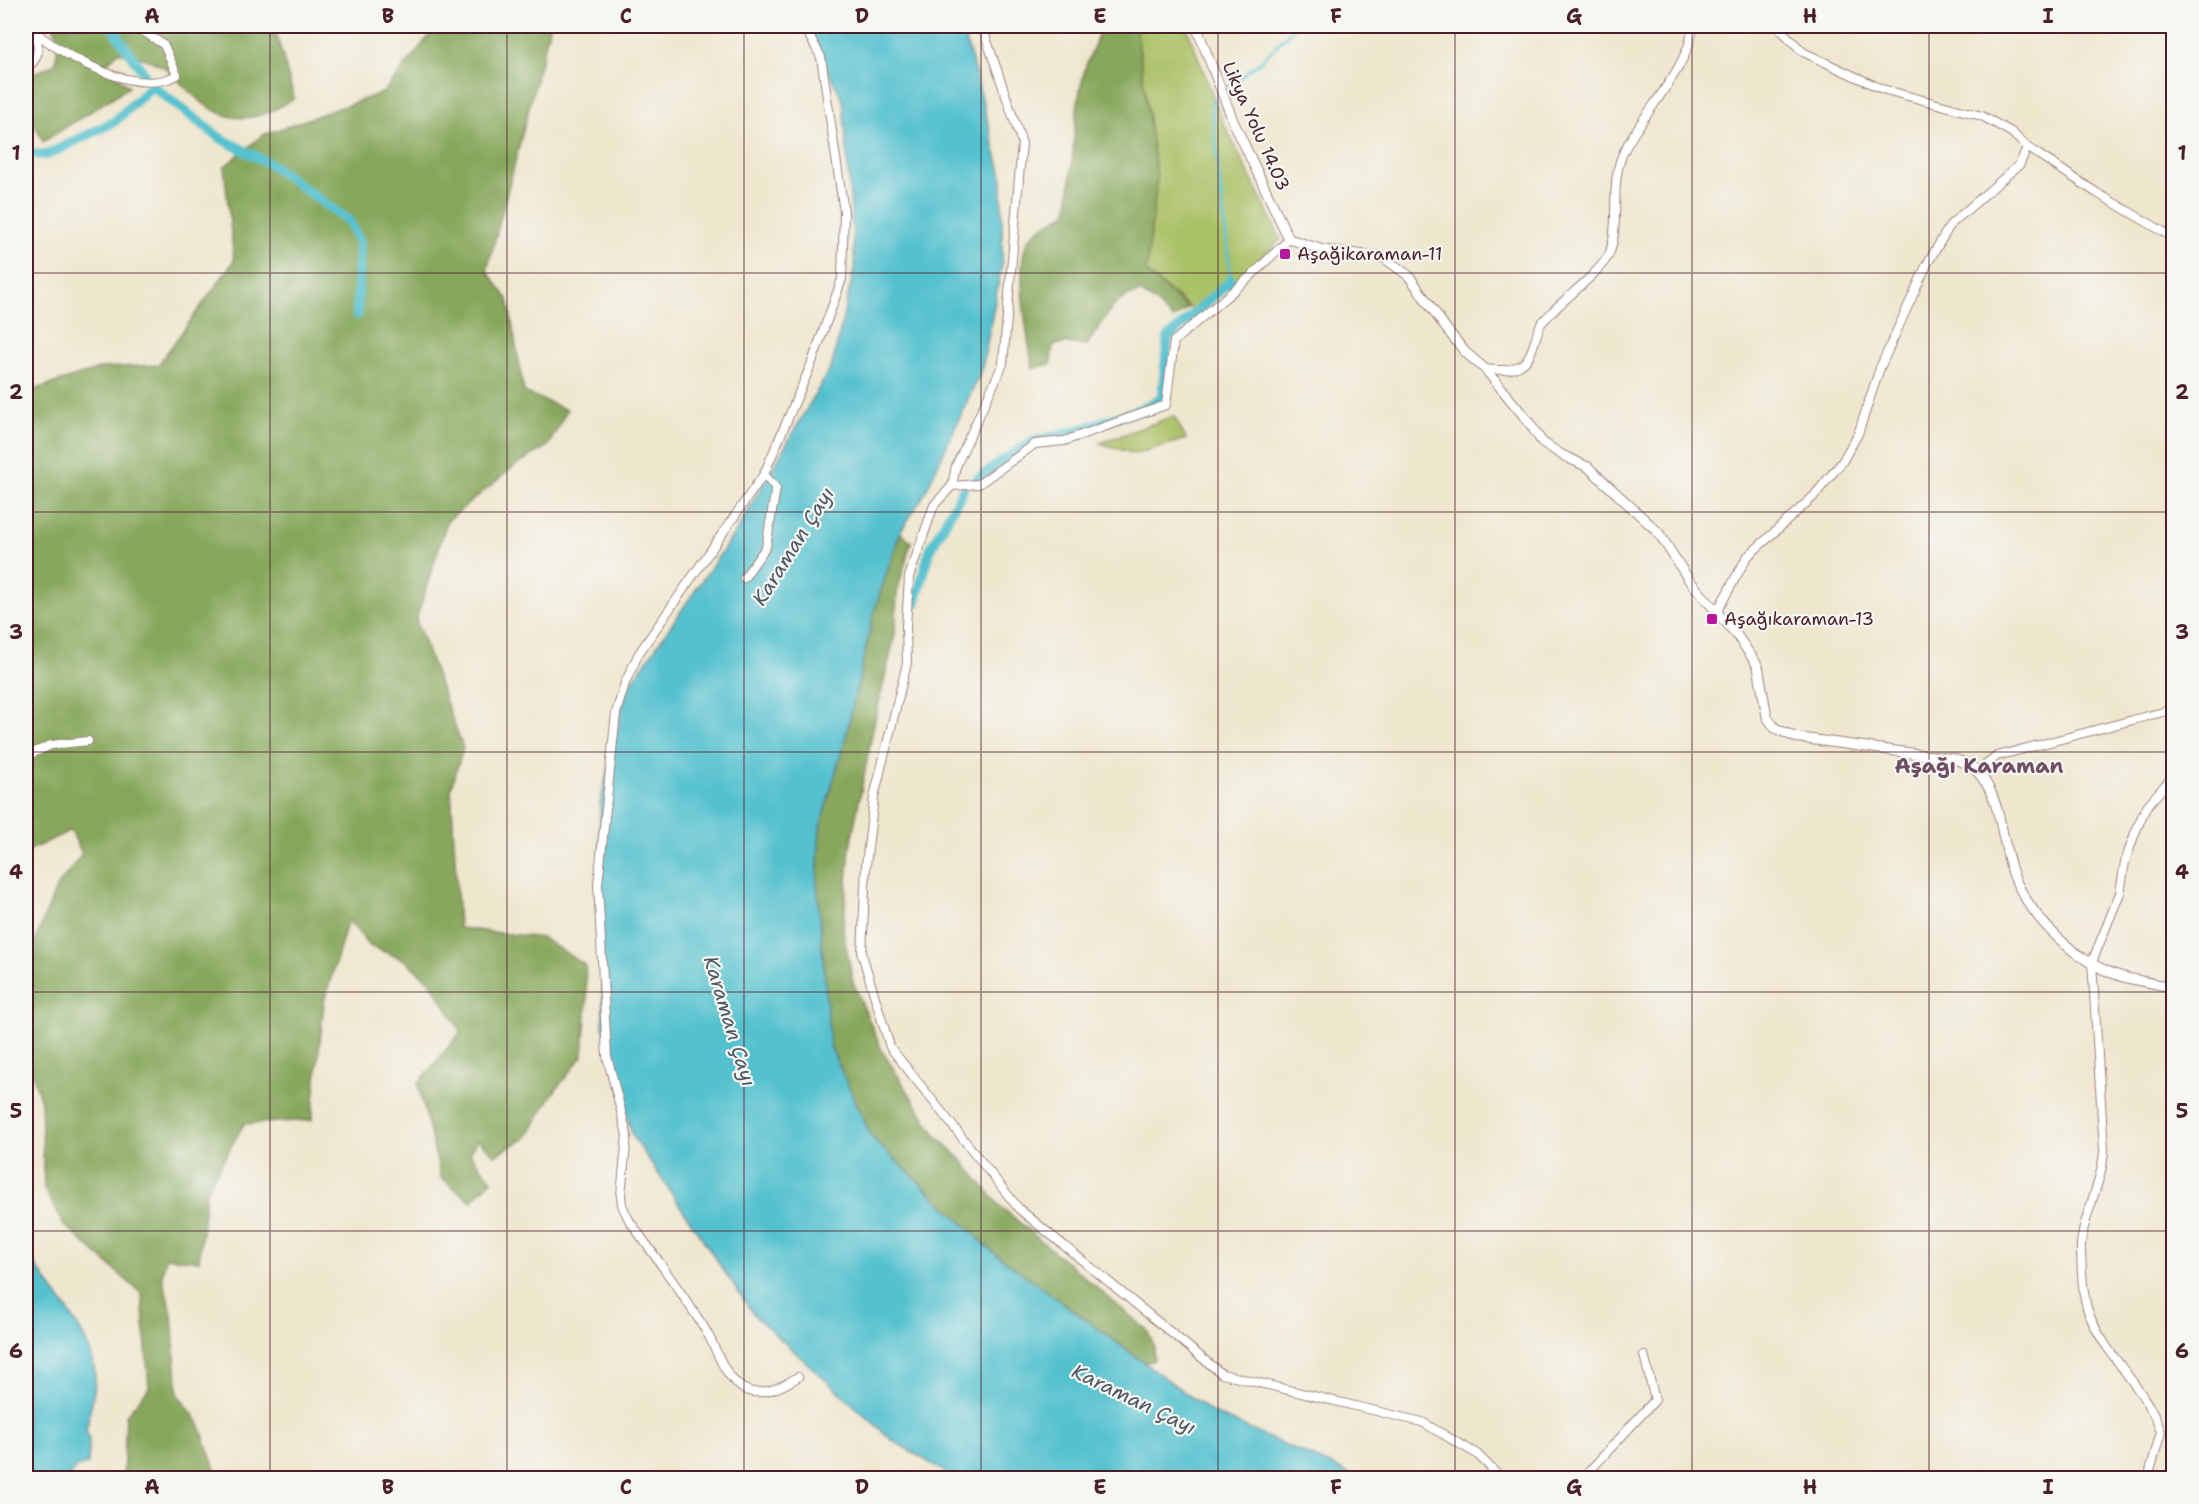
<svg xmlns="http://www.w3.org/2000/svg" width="2199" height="1504" viewBox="0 0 2199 1504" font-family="'Shantell Sans',sans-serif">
<rect width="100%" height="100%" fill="#f6f6f2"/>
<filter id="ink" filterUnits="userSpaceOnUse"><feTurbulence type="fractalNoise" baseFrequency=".0167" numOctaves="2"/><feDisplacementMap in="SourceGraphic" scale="12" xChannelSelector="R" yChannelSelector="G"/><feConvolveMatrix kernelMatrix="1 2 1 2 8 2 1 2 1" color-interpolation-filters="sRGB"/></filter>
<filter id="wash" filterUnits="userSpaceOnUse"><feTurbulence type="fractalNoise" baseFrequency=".008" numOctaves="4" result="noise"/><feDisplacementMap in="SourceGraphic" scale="24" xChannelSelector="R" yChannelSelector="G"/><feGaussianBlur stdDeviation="1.35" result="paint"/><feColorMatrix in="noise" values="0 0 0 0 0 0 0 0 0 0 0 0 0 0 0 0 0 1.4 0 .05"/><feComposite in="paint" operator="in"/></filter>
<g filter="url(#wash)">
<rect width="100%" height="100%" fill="#efe6ce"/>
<g fill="#aac166" stroke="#7a7048" stroke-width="1.5">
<path d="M 1136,26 L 1186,26 L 1223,122 L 1281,239 L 1199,315 L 1146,272 L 1157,179 Z"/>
<path d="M 1174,416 L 1186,439 L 1135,454 L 1100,443 Z"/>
</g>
<g fill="#87a75b" stroke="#686343" stroke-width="1.5">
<path d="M 53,26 L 261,26 L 277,36 L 294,98 C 255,125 225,126 190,92 C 182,85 175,75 166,69 C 152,59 135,56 118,52 L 106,65 L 129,87 L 43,142 L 32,119 L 26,120 L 26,77 L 55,64 L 59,40 Z"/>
<path d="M 437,26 L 550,26 L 487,271 L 508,299 L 524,392 L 567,410 L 548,446 L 516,465 L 447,521 L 416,620 L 463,748 L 451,788 L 459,928 L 542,938 L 585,965 L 587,1000 L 583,1055 L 551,1096 L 526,1138 L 495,1155 L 478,1140 L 470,1154 L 492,1180 L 471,1201 L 441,1178 L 418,1084 L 461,1032 L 432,984 L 405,960 L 370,946 L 348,920 L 324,1002 L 312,1120 L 244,1124 L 206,1191 L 199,1261 L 166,1257 L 162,1276 L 172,1314 L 178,1394 L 199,1423 L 218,1478 L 123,1478 L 126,1415 L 149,1388 L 142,1294 L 64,1225 L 44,1188 L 41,1102 L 26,1052 L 26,964 L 56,888 L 82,854 L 71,830 L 26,852 L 26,392 L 102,368 L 158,365 L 234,261 L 224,167 L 263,135 L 384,92 Z"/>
<path d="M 1099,26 L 1136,26 L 1157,179 L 1146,272 L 1188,308 L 1173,319 L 1153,300 L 1140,292 C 1108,300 1105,322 1086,346 L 1068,343 L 1053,345 L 1051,364 L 1033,368 C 1028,340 1013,263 1029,239 C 1038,226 1053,221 1067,213 C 1074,166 1072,116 1085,69 C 1089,54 1099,42 1099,26 Z"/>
<path d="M 900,532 L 911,542 L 897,593 L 895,635 L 875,719 L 850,847 L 843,930 L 853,982 L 882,1051 L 935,1134 L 960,1158 L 1000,1206 L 1147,1330 L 1154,1346 L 1154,1360 L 1145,1363 L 993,1252 L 872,1138 L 830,1046 L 817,883 L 820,827 L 846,736 L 874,611 Z"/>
</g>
<g fill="#55c1cf" stroke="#50707d" stroke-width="1.5">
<path d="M 805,26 L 960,26 L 971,57 L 1002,176 L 1002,264 L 982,369 L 924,495 L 900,532 L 874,611 L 846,736 L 820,827 L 817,883 L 830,1046 L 872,1138 L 993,1252 L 1213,1413 L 1359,1478 L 955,1478 L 892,1440 L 754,1315 L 632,1135 L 603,1025 L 600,804 L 627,689 L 737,530 L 832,365 L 855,266 L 843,100 Z"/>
<path d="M 26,1250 C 46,1285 87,1326 94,1366 C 98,1387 89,1410 86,1431 L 89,1437 L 88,1464 L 77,1467 L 68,1478 L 26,1478 Z"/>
</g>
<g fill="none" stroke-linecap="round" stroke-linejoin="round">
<g stroke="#55c1cf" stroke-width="3">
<path d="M 1228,87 L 1259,63 L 1296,26"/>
<path d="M 1215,99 L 1211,103 L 1231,280"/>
</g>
<g stroke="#55c1cf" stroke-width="10">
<path d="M 111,26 L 145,75"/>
<path d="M 26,57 L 33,54 L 30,26"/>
<path d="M 152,86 L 220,138 L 270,164 L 349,221 L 360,244 L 357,315"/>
<path d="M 26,153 L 47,155 L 114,122 L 152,86"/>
<path d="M 977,479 L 1032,441 L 1075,431 L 1141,409 L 1162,398 L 1168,338 L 1231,280"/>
<path d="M 915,604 L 930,550 L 963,490"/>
</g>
</g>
</g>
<g filter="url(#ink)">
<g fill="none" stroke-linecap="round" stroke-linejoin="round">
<g stroke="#9c827c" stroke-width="10">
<g id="minor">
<path d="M 1777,26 L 1803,52 L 1882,89 L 1982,116 L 2011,132 L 2027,147 L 2097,193 L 2174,238"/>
<path d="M 36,33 C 67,57 137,98 177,75 L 164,45 L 135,26"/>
<path d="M 26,67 C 43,59 38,41 34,26"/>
<path d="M 1289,239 L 1251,276 L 1174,341 L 1166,405 L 1064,441 L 1035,444 L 979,484 L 952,486 L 934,505 L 909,577 L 906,627 L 907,663 L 874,797 L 866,865 L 862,954 L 890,1047 L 1019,1209 L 1222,1374 L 1422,1422 L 1477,1454 L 1501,1478"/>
<path d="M 1485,369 C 1498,370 1509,372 1521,365 C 1534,356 1534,337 1541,324 C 1543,320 1550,315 1553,311 C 1568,296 1603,270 1610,252 C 1621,219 1608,182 1625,149 C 1645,110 1689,68 1693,26"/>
<path d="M 952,486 L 956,466 L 1003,364 L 1022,143 L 982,26"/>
<path d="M 744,578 L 766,547 L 776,488 L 764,474"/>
<path d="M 1716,613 L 1747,557 L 1813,497 L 1842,462 L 1858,434 L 1880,368 L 1927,264 L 1951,224 L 2020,164 L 2027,147"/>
<path d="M 26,756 L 51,745 L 88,741"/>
<path d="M 1977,772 L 1997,756 L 2174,709"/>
<path d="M 798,1377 C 783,1386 760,1399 742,1388 C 721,1373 717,1347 703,1326 C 680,1290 654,1255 629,1220 L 622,1205 L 621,1195 L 627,1135 L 607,1056 L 598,884 L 616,713 L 625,683 L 639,653 L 764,474 L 811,365 L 842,279 L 844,212 L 821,57 L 804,26"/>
<path d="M 1583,1478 L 1655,1400 L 1644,1355"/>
<path d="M 2148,1478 L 2161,1432 C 2146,1387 2104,1356 2088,1311 C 2082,1293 2082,1271 2081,1252 C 2079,1224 2103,1183 2104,1150 L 2092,962 L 2120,893 L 2125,862 L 2135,833 L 2146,807 L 2174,775"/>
</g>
</g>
<g stroke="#9c827c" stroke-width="11">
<path id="tertiary" d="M 1196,26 L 1234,123 L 1289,239 L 1323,250 L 1383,257 L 1409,276 L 1445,327 L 1465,352 L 1485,369 L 1528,421 L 1542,442 L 1562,455 L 1588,467 L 1658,532 L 1689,580 L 1736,634 L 1758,666 L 1767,717 L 1775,728 L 1794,737 L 1954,759 C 1960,761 1970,764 1975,769 C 2004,798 2000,843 2015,879 C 2034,921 2076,962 2120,976 C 2137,981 2156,984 2174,987"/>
</g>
<use href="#minor" stroke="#fff" stroke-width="8"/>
<use href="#tertiary" stroke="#fff" stroke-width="9"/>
</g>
</g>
<path fill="none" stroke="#4a1f2b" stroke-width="1.5" stroke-opacity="0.55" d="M 270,26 L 270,1478M 507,26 L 507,1478M 744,26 L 744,1478M 981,26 L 981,1478M 1218,26 L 1218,1478M 1455,26 L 1455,1478M 1692,26 L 1692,1478M 1929,26 L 1929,1478M 26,273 L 2174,273M 26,512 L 2174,512M 26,752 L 2174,752M 26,992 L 2174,992M 26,1231 L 2174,1231"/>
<g fill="#b5179e" stroke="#f6f6f2" stroke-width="2">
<rect x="1279" y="248" width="12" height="12" rx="3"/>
<rect x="1706" y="613" width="12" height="12" rx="3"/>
</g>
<g text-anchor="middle" stroke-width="4.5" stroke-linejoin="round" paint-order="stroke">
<g font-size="18" fill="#4a1f2b" stroke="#f6f6f2">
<text transform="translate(1256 126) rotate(66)" y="6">Likya Yolu 14.03</text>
</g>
<g font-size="18" fill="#4a1f2b" stroke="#f6f6f2" text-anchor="start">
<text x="1297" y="260">Aşağikaraman-11</text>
<text x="1724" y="625">Aşağıkaraman-13</text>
</g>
<g font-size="20" font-style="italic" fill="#4e5864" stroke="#f6f6f2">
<text transform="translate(793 546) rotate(-58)" y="7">Karaman Çayı</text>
<text transform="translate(730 1021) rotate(73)" y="7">Karaman Çayı</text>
<text transform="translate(1134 1399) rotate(26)" y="7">Karaman Çayı</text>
</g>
<g font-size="21" font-weight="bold" fill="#6f4d63" stroke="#f6f6f2">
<text x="1979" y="773">Aşağı Karaman</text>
</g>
</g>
<rect width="2199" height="1504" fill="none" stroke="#f6f6f2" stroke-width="66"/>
<rect x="33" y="33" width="2133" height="1438" fill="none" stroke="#4a1f2b" stroke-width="2"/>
<g font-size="20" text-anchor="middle" font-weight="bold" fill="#4a1f2b">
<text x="152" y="23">A</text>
<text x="388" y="23">B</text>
<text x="626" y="23">C</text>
<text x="862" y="23">D</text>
<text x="1100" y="23">E</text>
<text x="1336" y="23">F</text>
<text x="1574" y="23">G</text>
<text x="1810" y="23">H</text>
<text x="2048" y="23">I</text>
<text x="16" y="160">1</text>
<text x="2182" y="160">1</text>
<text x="16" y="399">2</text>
<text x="2182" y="399">2</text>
<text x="16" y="639">3</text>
<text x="2182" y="639">3</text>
<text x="16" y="879">4</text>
<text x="2182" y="879">4</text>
<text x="16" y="1118">5</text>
<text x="2182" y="1118">5</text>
<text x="16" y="1358">6</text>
<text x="2182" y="1358">6</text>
<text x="152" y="1494">A</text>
<text x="388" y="1494">B</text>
<text x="626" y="1494">C</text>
<text x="862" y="1494">D</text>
<text x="1100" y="1494">E</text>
<text x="1336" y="1494">F</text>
<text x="1574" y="1494">G</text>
<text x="1810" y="1494">H</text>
<text x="2048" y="1494">I</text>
</g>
</svg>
